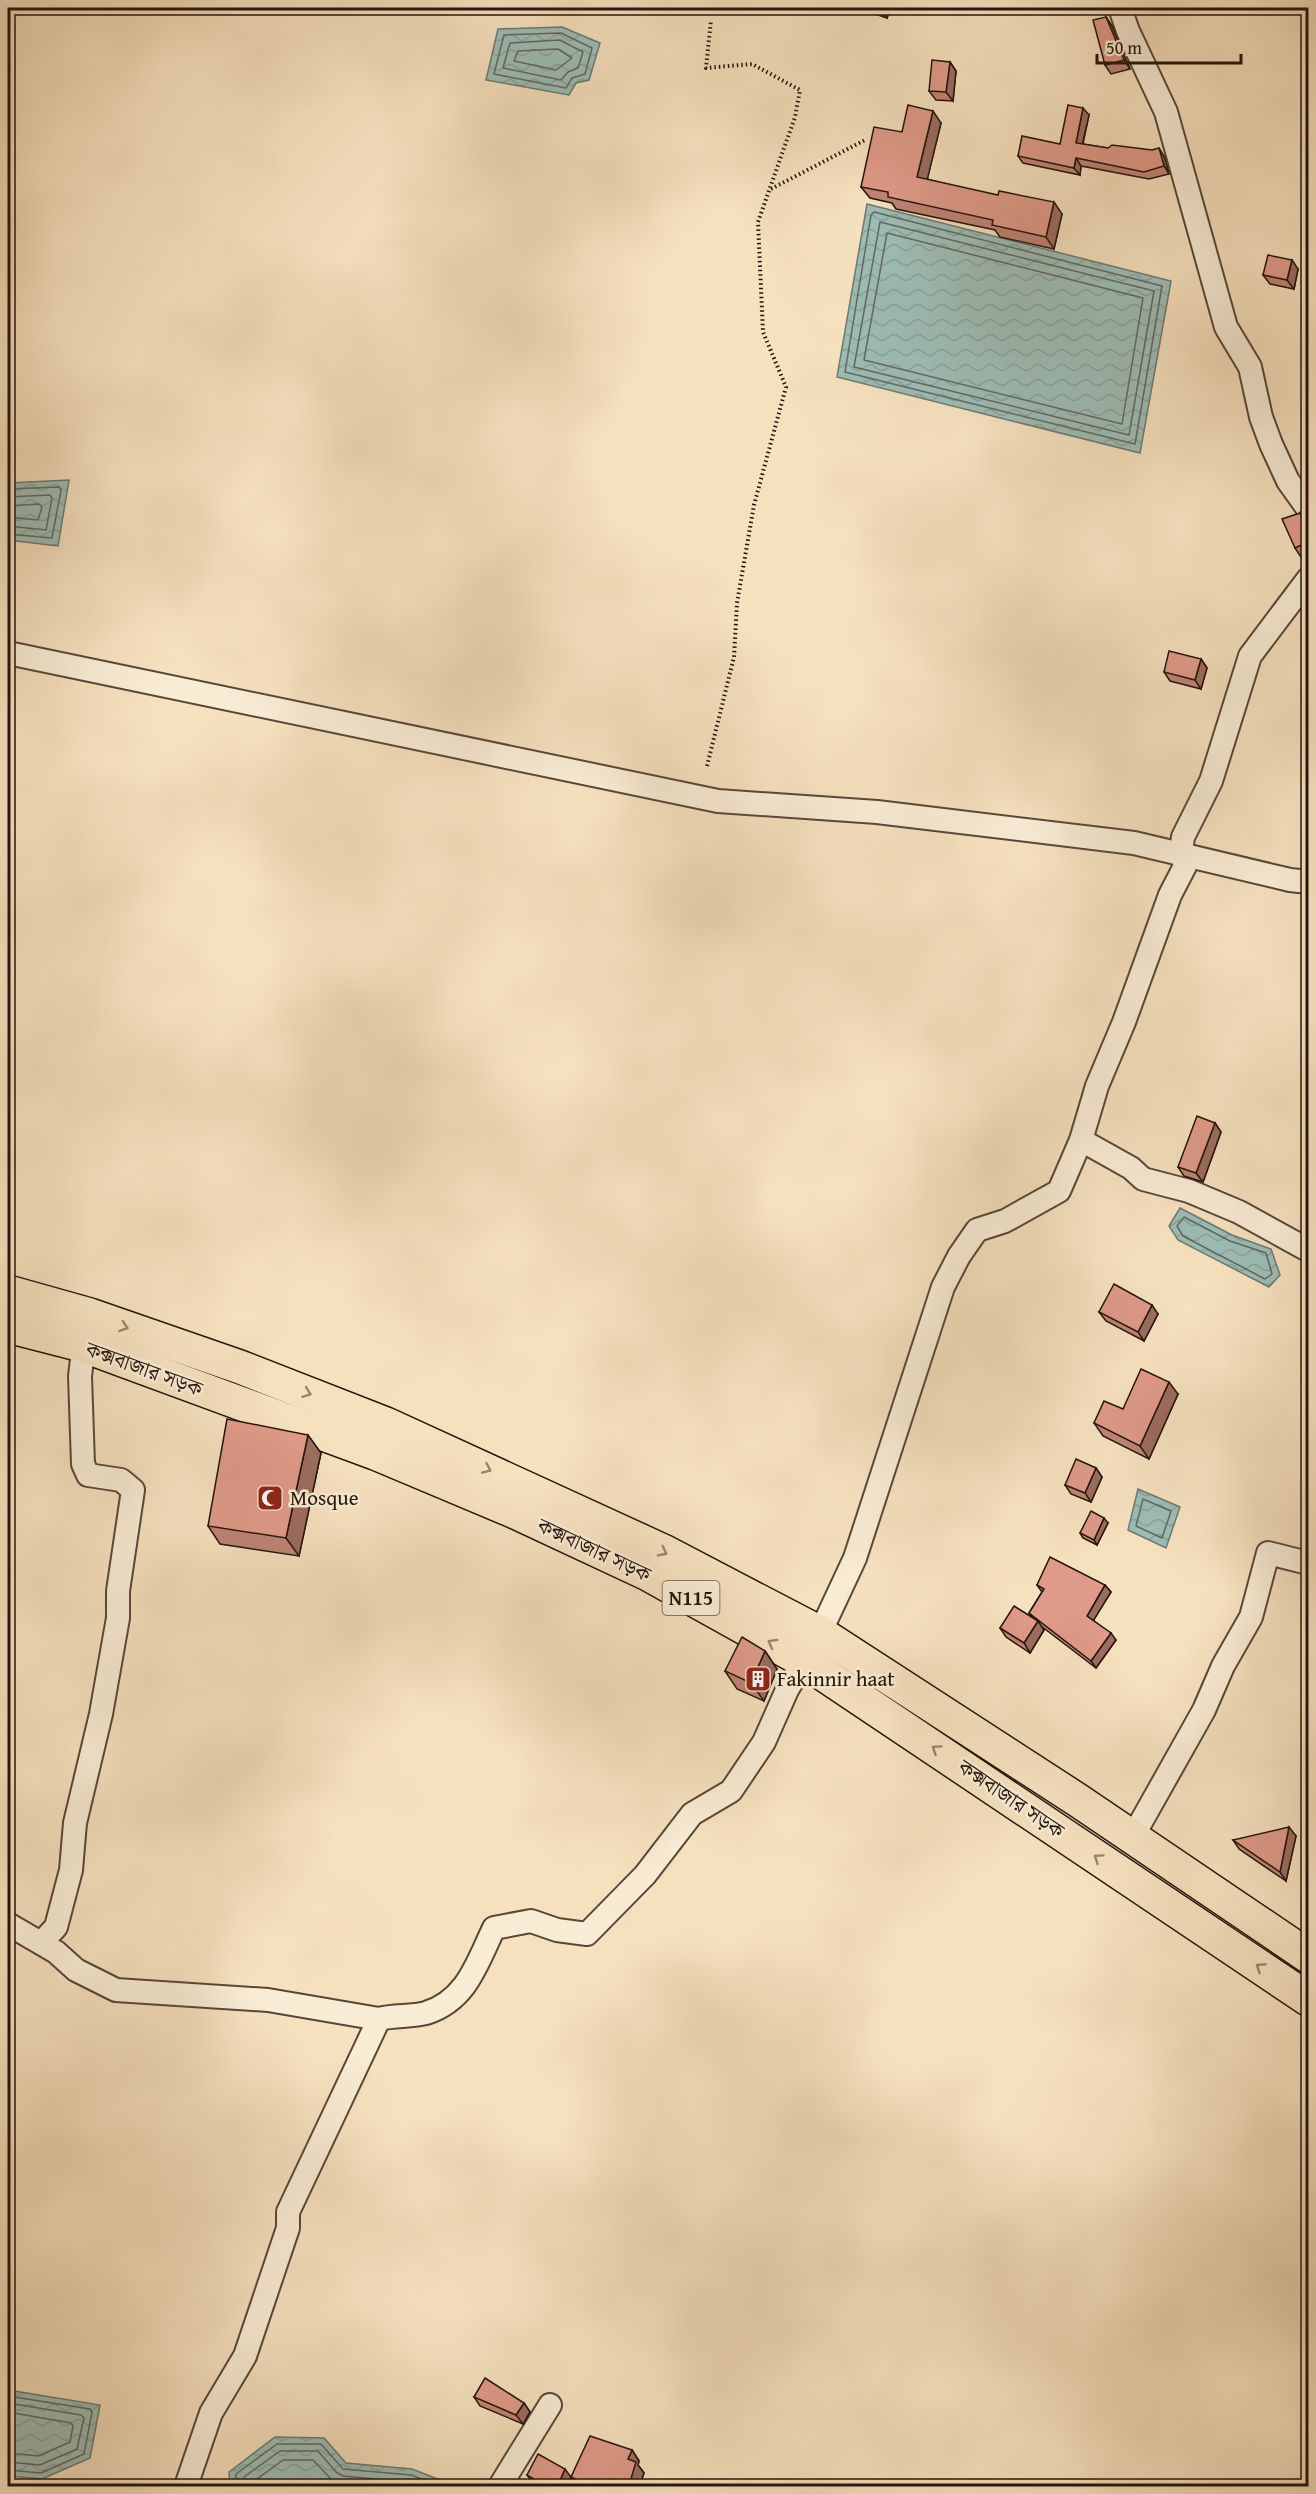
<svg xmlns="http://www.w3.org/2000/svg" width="1316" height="2494" viewBox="0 0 1316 2494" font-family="'Gentium Book Plus','Noto Serif Bengali',serif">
<defs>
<pattern id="water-waves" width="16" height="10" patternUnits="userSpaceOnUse" patternTransform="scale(1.5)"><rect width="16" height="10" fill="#9dbdb6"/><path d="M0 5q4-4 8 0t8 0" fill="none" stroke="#87a29b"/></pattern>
</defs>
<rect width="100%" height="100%" fill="#f6e1bf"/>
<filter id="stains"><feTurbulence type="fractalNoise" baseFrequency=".00333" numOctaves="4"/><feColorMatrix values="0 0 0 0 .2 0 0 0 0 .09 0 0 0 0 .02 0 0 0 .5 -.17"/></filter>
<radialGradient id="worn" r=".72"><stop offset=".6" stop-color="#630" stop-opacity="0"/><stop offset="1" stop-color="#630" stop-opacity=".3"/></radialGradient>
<g fill="url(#water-waves)" stroke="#6d7972" stroke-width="1.5">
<path d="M 562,27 L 600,43 L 589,80 L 576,83 L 569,95 L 486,80 L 498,29 Z"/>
<path d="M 867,204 L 1171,281 L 1140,453 L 837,377 Z"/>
<path d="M 69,480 L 58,546 L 8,540 L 8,483 Z"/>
<path d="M 1180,1208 L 1232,1235 L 1271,1249 L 1280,1275 L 1269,1287 L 1178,1240 L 1169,1226 Z"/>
<path d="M 1138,1489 L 1180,1507 L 1166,1548 L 1128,1530 Z"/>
<path d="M 8,2390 L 100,2405 L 90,2458 L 42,2479 L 8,2476 Z"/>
<path d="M 275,2437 L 324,2438 L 346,2463 L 412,2469 L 438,2479 L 432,2486 L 230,2486 L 229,2472 Z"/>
</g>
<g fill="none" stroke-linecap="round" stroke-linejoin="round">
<g stroke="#606861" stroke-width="1.5">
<path d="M 561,33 L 592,48 L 585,74 L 572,78 L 566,88 L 494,74 L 504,35 Z"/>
<path d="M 560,40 L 583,52 L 578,68 L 568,72 L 561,80 L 503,68 L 510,43 Z"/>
<path d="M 558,49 L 572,58 L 556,70 L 514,61 L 518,51 Z"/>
<path d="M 874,212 L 1162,286 L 1135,444 L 845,372 L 871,215 Z"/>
<path d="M 880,222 L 1154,291 L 1129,435 L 854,367 Z"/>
<path d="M 887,233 L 1143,298 L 1122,424 L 864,360 Z"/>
<path d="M 8,489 L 59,487 L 61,490 L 52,538 L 8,534"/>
<path d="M 8,497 L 50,495 L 52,498 L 46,530 L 8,526"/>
<path d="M 8,506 L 39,504 L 42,507 L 38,520 L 8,517"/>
<path d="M 1184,1217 L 1230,1241 L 1266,1253 L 1272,1274 L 1265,1279 L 1183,1236 L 1177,1226 Z"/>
<path d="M 1143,1499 L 1171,1511 L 1162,1538 L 1136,1526 Z"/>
<path d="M 8,2396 L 90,2409 L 92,2412 L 84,2454 L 41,2473 L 8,2470"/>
<path d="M 8,2403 L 81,2415 L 84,2418 L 77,2449 L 40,2465 L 8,2462"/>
<path d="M 8,2412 L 71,2423 L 73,2426 L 70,2442 L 38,2456 L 8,2453"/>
<path d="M 235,2486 L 236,2474 L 277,2444 L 321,2444 L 343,2469 L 411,2475 L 427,2481 L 428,2486"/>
<path d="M 243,2486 L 244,2477 L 280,2451 L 318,2451 L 336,2472 L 343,2476 L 409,2482 L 420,2486"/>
<path d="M 252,2486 L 253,2482 L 283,2460 L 313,2460 L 333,2481 L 354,2486"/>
</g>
<g stroke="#584739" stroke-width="26">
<g id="street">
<path d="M 1120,8 L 1128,31 L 1166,112 L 1226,327 L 1250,367 L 1261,417 L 1271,444 L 1288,481 L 1308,509"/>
<path d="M 8,653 L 718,801 L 877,812 L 1134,843 L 1290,880 L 1308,882"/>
<path d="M 1081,1140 L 1131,1168 L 1143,1179 L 1189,1191 L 1239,1212 L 1308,1250"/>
<path d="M 820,1633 L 855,1558 L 943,1287 L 959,1256 L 977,1230 L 1005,1221 L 1059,1191 L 1081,1140 L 1097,1086 L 1124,1022 L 1170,895 L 1185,866 L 1181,852 L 1183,837 L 1211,781 L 1250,656 L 1308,579"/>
<path d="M 1132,1838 L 1204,1710 L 1223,1666 L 1251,1617 L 1268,1553 L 1308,1563"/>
<path d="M 8,1924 L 56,1952 L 76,1970 L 116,1990 L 268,2000 L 379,2019"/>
<path d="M 41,1943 L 56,1927 L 71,1870 L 75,1823 L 101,1714 L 118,1618 L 118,1591 L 133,1490 L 121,1480 L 88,1475 L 83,1464 L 80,1376 L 85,1334"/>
<path d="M 186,2486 L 211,2413 L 245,2356 L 288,2228 L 288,2212 L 379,2019 C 394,2015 412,2017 426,2013 C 467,2000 477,1963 494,1928 L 531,1921 L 557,1930 L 587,1934 L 645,1875 L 692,1814 L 731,1791 L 764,1742 L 787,1690 L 804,1661"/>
<path d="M 500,2486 L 550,2405"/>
</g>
</g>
<g stroke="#24140c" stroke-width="36">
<g id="highway">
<path d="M 8,1292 L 90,1315 L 240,1367 L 386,1424 L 663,1551 L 820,1633 L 1079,1801 L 1308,1956"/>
<path d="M 8,1326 L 82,1345 L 375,1453 L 513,1511 L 648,1574 L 804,1661 L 1308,1999"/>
</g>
</g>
<g stroke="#24140c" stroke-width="4" stroke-dasharray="1.5 3" stroke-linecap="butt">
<path d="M 771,189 L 865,140"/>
<path d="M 707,766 L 734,657 L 737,603 L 754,505 L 786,387 L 763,332 L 758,222 L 795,117 L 800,90 L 752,64 L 706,68 L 711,20"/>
</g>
<use href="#street" stroke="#f9ecd5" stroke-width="22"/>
<use href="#highway" stroke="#f6e1bf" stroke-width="33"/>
</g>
<g fill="#c08476" stroke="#24140c" stroke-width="1.5">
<path d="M 858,8 L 891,8 L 887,18 Z"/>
<path d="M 1106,17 L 1112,26 L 1130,69 L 1111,74 L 1105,65 Z"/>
<path d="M 950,62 L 956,71 L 953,101 L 936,100 L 929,91 Z"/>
<path d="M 1089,115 L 1083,144 L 1108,148 L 1164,156 L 1169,174 L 1149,179 L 1081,166 L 1080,175 L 1023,163 L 1018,156 L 1060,144 Z"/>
<path d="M 941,123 L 927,179 L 1062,214 L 1054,249 L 1000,237 L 995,230 L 896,209 L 892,203 L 870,198 L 861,187 L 902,132 Z"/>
<path d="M 1298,269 L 1294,289 L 1270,284 L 1263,275 Z"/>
<path d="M 1300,513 L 1308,526 L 1308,554 L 1301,557 L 1295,548 Z"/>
<path d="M 1201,659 L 1207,668 L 1201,689 L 1170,681 L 1164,672 Z"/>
<path d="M 1215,1123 L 1221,1132 L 1203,1182 L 1184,1176 L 1178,1167 Z"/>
<path d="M 1099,1312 L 1158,1314 L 1144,1341 L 1106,1321 Z"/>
<path d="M 1178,1394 L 1149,1459 L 1103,1436 L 1094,1423 Z"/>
<path d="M 321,1453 L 299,1556 L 220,1544 L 208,1526 Z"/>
<path d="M 1096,1468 L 1102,1477 L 1091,1502 L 1071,1494 L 1065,1485 Z"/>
<path d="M 1108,1523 L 1097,1545 L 1083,1538 L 1080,1533 Z"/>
<path d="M 1037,1585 L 1105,1585 L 1111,1592 L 1093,1620 L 1116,1640 L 1096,1668 L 1041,1626 L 1044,1630 L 1030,1653 L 1006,1637 L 1000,1628 L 1032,1617 L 1029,1613 L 1042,1592 Z"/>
<path d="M 765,1651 L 777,1669 L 764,1701 L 737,1689 L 725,1671 Z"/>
<path d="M 1296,1836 L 1286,1881 L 1239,1849 L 1233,1840 Z"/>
<path d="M 474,2397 L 524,2403 L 530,2412 L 523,2424 L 480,2406 Z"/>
<path d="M 632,2450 L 639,2461 L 638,2465 L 644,2473 L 640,2485 L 643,2487 L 578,2487 L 571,2477 Z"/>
<path d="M 527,2475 L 571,2477 L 567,2487 L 539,2487 L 533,2483 Z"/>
</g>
<g fill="#9c6c60" stroke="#24140c" stroke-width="1.5">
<path d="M 880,8 L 891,8 L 887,18 Z"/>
<path d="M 1106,17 L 1112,26 L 1130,69 L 1124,60 Z"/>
<path d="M 950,62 L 956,71 L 953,101 L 946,92 Z"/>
<path d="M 1083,108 L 1089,115 L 1081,150 L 1076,143 Z"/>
<path d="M 933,111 L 941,123 L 925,189 L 917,177 Z"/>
<path d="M 1159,148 L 1164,156 L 1169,174 L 1164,166 Z"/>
<path d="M 1076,158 L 1081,166 L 1080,175 L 1074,168 Z"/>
<path d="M 1054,202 L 1062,214 L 1054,249 L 1046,237 Z"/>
<path d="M 1292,260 L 1298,269 L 1294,289 L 1287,280 Z"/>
<path d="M 1300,513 L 1307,522 L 1308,526 L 1308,531 Z"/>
<path d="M 1201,659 L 1207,668 L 1201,689 L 1195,680 Z"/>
<path d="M 1215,1123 L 1221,1132 L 1203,1182 L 1196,1173 Z"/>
<path d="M 1152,1305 L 1158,1314 L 1144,1341 L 1138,1332 Z"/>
<path d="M 1169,1382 L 1178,1394 L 1149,1459 L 1140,1446 Z"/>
<path d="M 308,1435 L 321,1453 L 299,1556 L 286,1538 Z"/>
<path d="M 1096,1468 L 1102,1477 L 1091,1502 L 1085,1493 Z"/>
<path d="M 1104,1518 L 1108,1523 L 1097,1545 L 1094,1540 Z"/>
<path d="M 1105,1585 L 1111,1592 L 1092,1623 L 1087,1616 Z"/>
<path d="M 1038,1621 L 1044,1630 L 1030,1653 L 1024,1643 Z"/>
<path d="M 1111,1633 L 1116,1640 L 1096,1668 L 1091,1661 Z"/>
<path d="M 765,1651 L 777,1669 L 764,1701 L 751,1683 Z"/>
<path d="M 1289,1827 L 1296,1836 L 1286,1881 L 1280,1872 Z"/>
<path d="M 524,2403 L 530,2412 L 523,2424 L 516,2415 Z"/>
<path d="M 632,2450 L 639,2461 L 638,2465 L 644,2473 L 639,2487 L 630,2482 L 628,2459 Z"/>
<path d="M 565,2469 L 571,2477 L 567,2487 L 557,2487 Z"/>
</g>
<g fill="#df9a89" stroke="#24140c" stroke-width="1.5">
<path d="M 1106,17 L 1124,60 L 1105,65 L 1093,20 Z"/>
<path d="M 932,60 L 950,62 L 946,92 L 929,91 Z"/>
<path d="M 908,105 L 933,111 L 917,177 L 998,195 L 999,191 L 1054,202 L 1046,237 L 992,225 L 993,220 L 888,197 L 888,192 L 861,187 L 874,127 L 902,132 Z"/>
<path d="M 1068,105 L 1083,108 L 1076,143 L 1108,148 L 1112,145 L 1152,150 L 1159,148 L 1164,166 L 1144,172 L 1076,158 L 1074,168 L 1018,156 L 1022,136 L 1060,144 Z"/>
<path d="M 1268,255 L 1292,260 L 1287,280 L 1263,275 Z"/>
<path d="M 1300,513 L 1308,531 L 1308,542 L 1295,548 L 1282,519 Z"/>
<path d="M 1169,651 L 1201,659 L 1195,680 L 1164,672 Z"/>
<path d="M 1197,1116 L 1215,1123 L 1196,1173 L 1178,1167 Z"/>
<path d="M 1114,1284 L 1152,1305 L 1138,1332 L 1099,1312 Z"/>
<path d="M 1141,1369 L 1169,1382 L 1140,1446 L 1094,1423 L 1104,1401 L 1123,1409 Z"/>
<path d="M 227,1419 L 308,1435 L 286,1538 L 208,1526 Z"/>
<path d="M 1076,1459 L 1096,1468 L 1085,1493 L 1065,1485 Z"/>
<path d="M 1091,1511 L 1104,1518 L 1094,1540 L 1080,1533 Z"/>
<path d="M 1050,1557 L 1105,1585 L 1087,1616 L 1111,1633 L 1091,1661 L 1029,1613 L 1044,1589 L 1037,1585 Z"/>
<path d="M 1014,1606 L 1038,1621 L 1024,1643 L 1000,1628 Z"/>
<path d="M 742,1637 L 765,1651 L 751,1683 L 725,1671 Z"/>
<path d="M 1289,1827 L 1280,1872 L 1233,1840 Z"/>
<path d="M 485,2378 L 524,2403 L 516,2415 L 474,2397 Z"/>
<path d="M 590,2436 L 632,2450 L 628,2459 L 636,2462 L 630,2482 L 643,2487 L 592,2487 L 571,2477 Z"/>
<path d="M 538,2454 L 565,2469 L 557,2487 L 547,2487 L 527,2475 Z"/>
</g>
<defs><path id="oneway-chevron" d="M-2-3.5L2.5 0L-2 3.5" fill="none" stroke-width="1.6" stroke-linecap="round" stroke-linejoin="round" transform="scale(1.5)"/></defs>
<g stroke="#98856e">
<use href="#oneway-chevron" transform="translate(124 1327) rotate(19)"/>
<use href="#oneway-chevron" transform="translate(307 1393) rotate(21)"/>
<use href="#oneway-chevron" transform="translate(487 1469) rotate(24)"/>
<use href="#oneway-chevron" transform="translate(663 1552) rotate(27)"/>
<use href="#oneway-chevron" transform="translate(772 1643) rotate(-151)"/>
<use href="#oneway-chevron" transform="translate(936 1749) rotate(-146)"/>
<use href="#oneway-chevron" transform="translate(1098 1858) rotate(-146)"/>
<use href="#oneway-chevron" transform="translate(1260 1967) rotate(-146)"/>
</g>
<defs>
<g id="mosque-square" transform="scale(1.35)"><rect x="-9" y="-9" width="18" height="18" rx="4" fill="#8f2418" stroke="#f9ecd5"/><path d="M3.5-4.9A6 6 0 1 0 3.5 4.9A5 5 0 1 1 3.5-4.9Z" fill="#fff"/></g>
<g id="building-square" transform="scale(1.35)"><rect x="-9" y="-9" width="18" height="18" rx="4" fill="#8f2418" stroke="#f9ecd5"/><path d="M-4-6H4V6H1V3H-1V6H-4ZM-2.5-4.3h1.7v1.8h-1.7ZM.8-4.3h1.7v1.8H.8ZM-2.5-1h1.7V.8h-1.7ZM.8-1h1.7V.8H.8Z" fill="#fff"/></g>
</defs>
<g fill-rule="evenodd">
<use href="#mosque-square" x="270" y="1498"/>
<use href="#building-square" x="758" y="1679"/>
</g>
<g text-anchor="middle" stroke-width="5" stroke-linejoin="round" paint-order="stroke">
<rect fill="#f9ecd5" stroke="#645548" stroke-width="1.5" x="662.5" y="1581" width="57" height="34" rx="4.5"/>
<g font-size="20" font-weight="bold" fill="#24140c">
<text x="691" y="1605">N115</text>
</g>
<g font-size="21" fill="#24140c" stroke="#f9ecd5">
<text transform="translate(144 1369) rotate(20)" y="7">কক্সবাজার সড়ক</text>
<text transform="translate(594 1550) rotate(25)" y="7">কক্সবাজার সড়ক</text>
<text transform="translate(1011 1799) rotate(34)" y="7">কক্সবাজার সড়ক</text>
</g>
<g font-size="21" fill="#24140c" stroke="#f9ecd5" text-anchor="start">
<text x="290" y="1505">Mosque</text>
<text x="777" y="1686">Fakinnir haat</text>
</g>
</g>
<rect width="1316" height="2494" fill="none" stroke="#f6e1bf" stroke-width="30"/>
<rect x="9" y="9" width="1298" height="2476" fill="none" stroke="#24140c" stroke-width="3"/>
<rect x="15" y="15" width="1286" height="2464" fill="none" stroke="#24140c" stroke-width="1.5"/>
<path d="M1097 54v9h144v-9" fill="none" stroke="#24140c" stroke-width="3"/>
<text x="1106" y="54" font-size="18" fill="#24140c" stroke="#f9ecd5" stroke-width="4.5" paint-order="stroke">50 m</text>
<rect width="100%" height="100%" filter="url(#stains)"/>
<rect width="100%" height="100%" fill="url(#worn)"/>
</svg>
